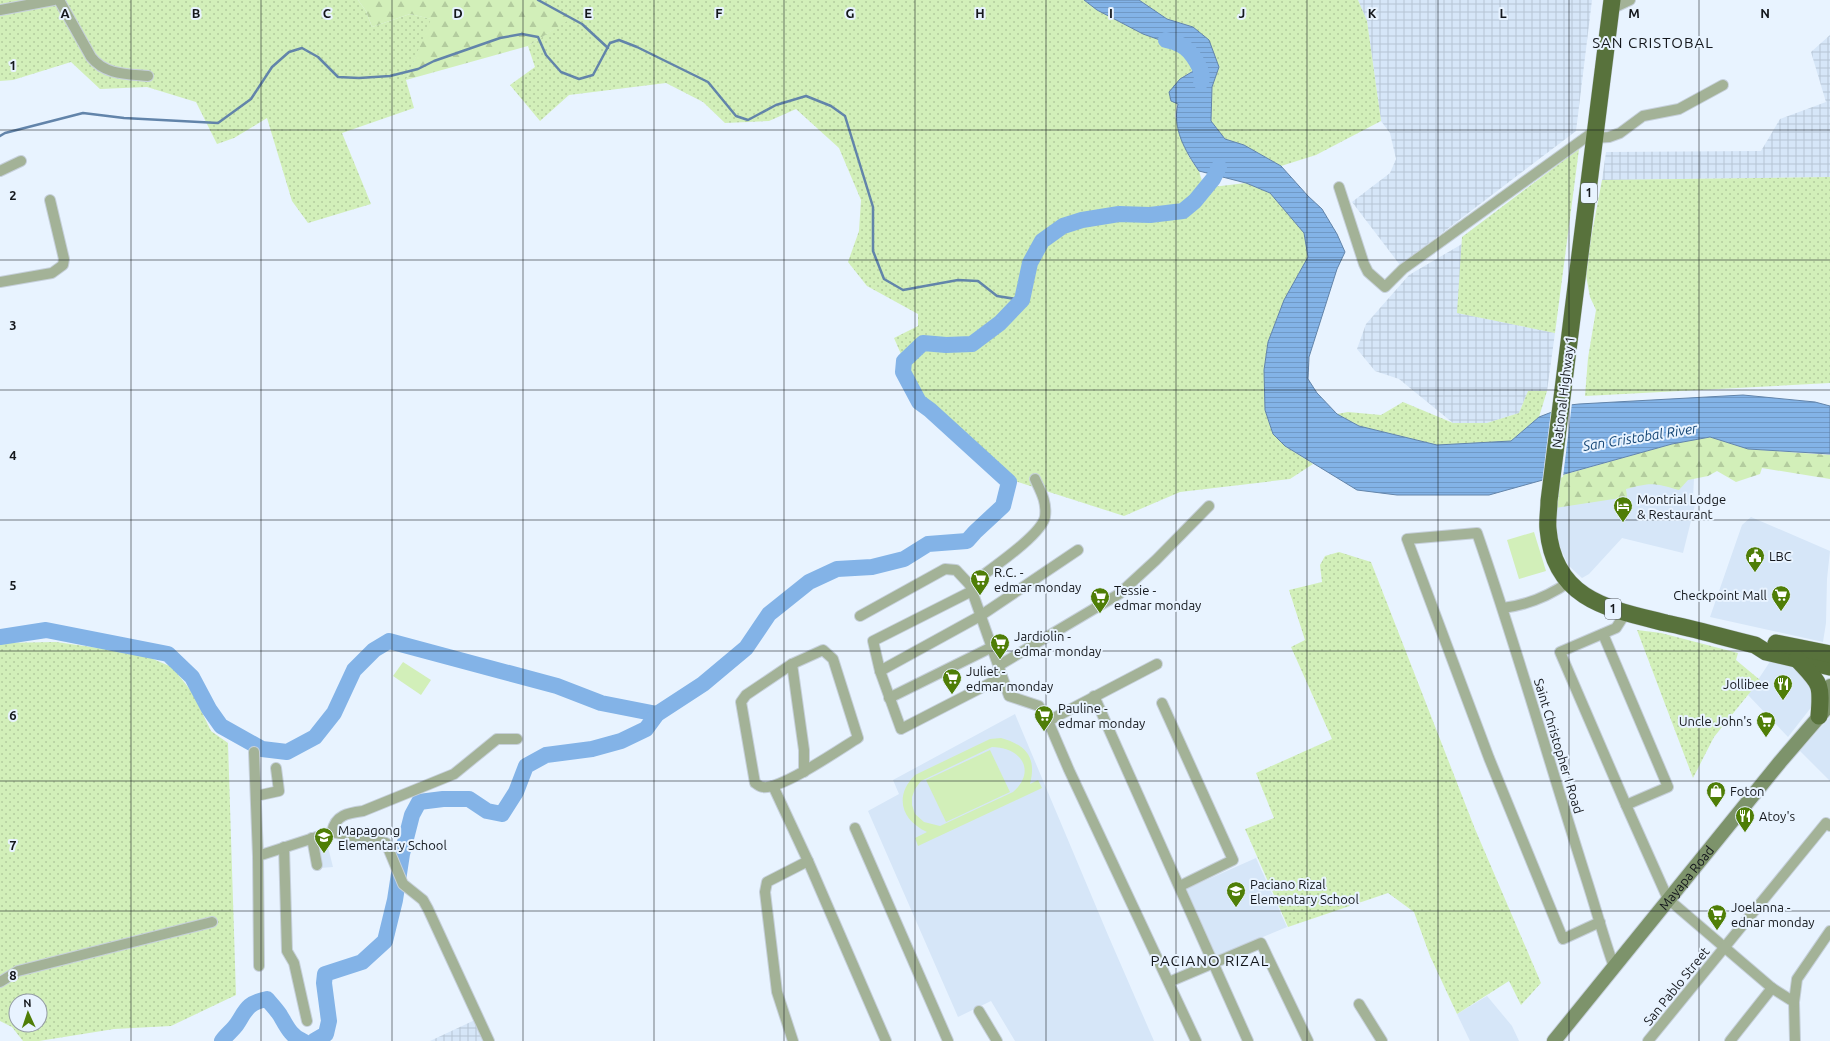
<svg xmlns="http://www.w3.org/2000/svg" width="1830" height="1041" viewBox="0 0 1830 1041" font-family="Ubuntu,sans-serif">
<defs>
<pattern id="industrial-grid" width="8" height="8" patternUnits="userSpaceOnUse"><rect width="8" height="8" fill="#d6e6f8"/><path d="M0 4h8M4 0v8" fill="none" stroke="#b7c5d4"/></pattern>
<pattern id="grass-dots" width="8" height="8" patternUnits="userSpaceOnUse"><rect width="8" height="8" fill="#d2efb9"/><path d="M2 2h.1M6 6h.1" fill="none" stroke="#b3cc9e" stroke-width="1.8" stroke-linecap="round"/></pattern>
<pattern id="forest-firs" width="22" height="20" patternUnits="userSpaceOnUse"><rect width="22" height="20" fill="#d2efb9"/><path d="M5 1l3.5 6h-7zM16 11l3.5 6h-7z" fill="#b3cc9e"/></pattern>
<pattern id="water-rules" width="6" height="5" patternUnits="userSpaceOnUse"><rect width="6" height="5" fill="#83b3e7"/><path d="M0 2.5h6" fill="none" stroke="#7099c6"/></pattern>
</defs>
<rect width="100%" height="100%" fill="#e8f3ff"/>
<g fill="#d6e6f8">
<path d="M 1695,459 L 1693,498 L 1696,501 L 1683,553 L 1622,538 L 1589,574 L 1582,578 L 1568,565 L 1558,542 L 1555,503 Z"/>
<path d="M 1751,517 L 1830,551 L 1827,579 L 1826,623 L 1823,642 L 1710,617 L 1742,525 Z"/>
<path d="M 1773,657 L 1799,668 L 1811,685 L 1813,705 L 1788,737 L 1748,695 Z"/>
<path d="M 1015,714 L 1108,935 L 1154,1041 L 1015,1041 L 991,1001 L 958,1017 L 868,811 L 899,794 L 893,780 Z"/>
<path d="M 1830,717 L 1830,781 L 1800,751 Z"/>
<path d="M 326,839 L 333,867 L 320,868 L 315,841 Z"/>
<path d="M 1256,858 L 1287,927 L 1216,956 L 1186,889 Z"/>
<path d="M 1487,996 L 1512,1026 L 1519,1041 L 1470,1041 L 1457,1014 Z"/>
</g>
<g fill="url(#industrial-grid)">
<path d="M 1358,0 L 1592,0 L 1576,131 L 1400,265 L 1352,202 L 1390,173 L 1396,159 L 1390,133 L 1381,121 L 1367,21 Z"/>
<path d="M 1830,35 L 1830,177 L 1602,180 L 1606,152 L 1761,151 L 1780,119 L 1826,102 L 1811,52 Z"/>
<path d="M 1462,244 L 1458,313 L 1555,333 L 1547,391 L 1528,391 L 1519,413 L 1487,423 L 1453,423 L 1399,379 L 1375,371 L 1357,349 L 1366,324 L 1409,275 Z"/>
<path d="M 477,1019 L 487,1041 L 430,1041 Z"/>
</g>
<g fill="url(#grass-dots)" fill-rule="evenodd">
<path d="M 0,0 L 358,0 L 366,11 L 372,27 L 410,14 L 432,19 L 406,80 L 414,108 L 342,133 L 371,204 L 308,223 L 292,201 L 267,118 L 234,138 L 217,144 L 196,102 L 147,87 L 100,89 L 71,62 L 13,80 L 0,81 Z"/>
<path d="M 538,0 L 1084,0 L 1097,10 L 1143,34 L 1191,51 L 1198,60 L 1194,70 L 1180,79 L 1175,116 L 1189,157 L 1199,171 L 1204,188 L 1246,183 L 1270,193 L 1304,233 L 1308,257 L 1284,300 L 1268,342 L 1264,370 L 1265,410 L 1273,434 L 1285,446 L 1313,464 L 1290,479 L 1180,492 L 1124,516 L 1018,482 L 990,465 L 919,402 L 904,361 L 894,338 L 918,326 L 918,314 L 867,286 L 848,262 L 859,231 L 861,200 L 839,148 L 796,109 L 769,121 L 725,123 L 703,102 L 666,83 L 569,95 L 540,121 L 510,85 L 535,67 L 528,46 L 571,18 ZM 1119,214 L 1143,215 L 1103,217 ZM 1040,245 L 1023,295 L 1030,263 Z"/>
<path d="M 1139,0 L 1358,0 L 1367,21 L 1381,121 L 1316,155 L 1281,166 L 1244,145 L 1225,139 L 1211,121 L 1212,87 L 1219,67 L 1193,27 L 1167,19 Z"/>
<path d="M 1579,149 L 1555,333 L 1457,313 L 1462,237 Z"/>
<path d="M 1830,177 L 1830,383 L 1585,396 L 1588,358 L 1596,310 L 1590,297 L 1585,270 L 1602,180 Z"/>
<path d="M 1528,391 L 1547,391 L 1539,417 L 1511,441 L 1437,445 L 1359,426 L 1337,414 L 1348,412 L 1381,415 L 1403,402 L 1453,423 L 1487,423 L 1519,413 Z"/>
<path d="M 1339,552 L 1371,562 L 1475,829 L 1541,983 L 1521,1005 L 1509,981 L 1457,1014 L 1430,956 L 1414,912 L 1388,893 L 1288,927 L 1245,829 L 1274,818 L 1256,773 L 1332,739 L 1291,647 L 1305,640 L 1289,590 L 1322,582 L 1320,565 L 1325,556 Z"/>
<path d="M 1637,630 L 1661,633 L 1738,653 L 1736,660 L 1760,680 L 1714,737 L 1693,778 Z"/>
<path d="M 56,642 L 141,654 L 172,667 L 192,692 L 211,731 L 228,743 L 236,995 L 171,1026 L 114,1029 L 39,1041 L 23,1041 L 12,1027 L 0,1021 L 0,643 ZM 16,1001 L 40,1001 L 40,1025 L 16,1025 Z"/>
</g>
<g fill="url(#forest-firs)">
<path d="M 358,0 L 538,0 L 572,18 L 528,46 L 406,80 L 431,19 L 410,14 L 372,27 L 366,11 Z"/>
<path d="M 1710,437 L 1748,449 L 1830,455 L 1830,479 L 1762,468 L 1760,474 L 1736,482 L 1717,471 L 1708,476 L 1688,480 L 1679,490 C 1654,483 1652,482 1626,489 L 1627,497 L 1555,508 L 1559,476 L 1672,444 Z"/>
</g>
<g fill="#d2efb9" fill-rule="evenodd">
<path d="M 1534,532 L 1546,571 L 1519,579 L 1507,540 Z"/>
<path d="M 403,662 L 431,680 L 421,695 L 393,676 Z"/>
<path d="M 1001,738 C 1026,745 1037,757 1030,784 L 1038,780 L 1042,788 L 918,846 L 915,838 L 927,832 C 901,820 894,796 915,775 L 990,739 ZM 992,747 C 1021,747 1037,771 1013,792 L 940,826 L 924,822 L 915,814 L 912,805 L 912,797 L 915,789 L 921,781 Z"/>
<path d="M 990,750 L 1010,792 L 946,822 L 926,780 Z"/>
</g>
<path fill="url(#water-rules)" stroke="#6284aa" d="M 1084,0 L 1139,0 L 1167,19 L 1193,27 L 1209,40 L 1219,67 L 1212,87 L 1211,121 L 1225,139 L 1244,145 L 1281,166 L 1308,196 L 1322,209 L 1337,234 L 1345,252 L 1337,269 L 1309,357 L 1308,379 L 1317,393 L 1337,414 L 1359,426 L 1437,445 L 1511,441 L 1539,417 L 1570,405 L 1579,404 L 1743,395 L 1815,402 L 1830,406 L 1830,454 L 1748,449 L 1710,437 L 1672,444 L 1489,495 L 1397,495 L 1357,490 L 1285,446 L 1273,434 L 1265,410 L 1264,370 L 1268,342 L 1284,300 L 1308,257 L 1304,233 L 1270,193 L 1246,183 L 1199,171 C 1185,151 1172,128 1178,104 L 1171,101 L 1169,92 L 1180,79 L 1195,70 L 1198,60 L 1191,51 L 1143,34 L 1097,10 Z"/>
<path fill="#e8f3ff" d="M 1572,403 L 1563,477 L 1542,483 L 1551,411 Z"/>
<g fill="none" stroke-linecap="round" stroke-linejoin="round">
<g stroke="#6284aa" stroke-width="2.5">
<path d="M 538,0 L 582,24 L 608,48"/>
<path d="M 0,136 L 5,133 L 83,113 L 124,118 L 218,123 L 251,99 L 272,67 L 289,52 L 302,48 L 318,57 L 338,77 L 359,78 L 390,76 L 418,69 L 434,61 L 500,38 L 522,34 L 538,37 L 546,55 L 561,72 L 579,79 L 593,75 L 610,43 L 619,40 L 637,47 L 708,82 L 736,116 L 748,120 L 776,105 L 806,96 L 831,106 L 845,116 L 873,207 L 873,251 L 884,279 L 903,290 L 958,280 L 978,281 L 997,296 L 1022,300"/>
</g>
<g stroke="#83b3e7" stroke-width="16">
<path d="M 1166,40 C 1171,41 1177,43 1181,45 C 1191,50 1205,71 1201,82"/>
<path d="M 0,637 L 46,630 L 168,654 L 192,677 L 209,709 L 221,726 L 262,749 L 287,752 L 315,737 L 334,713 L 354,670 L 374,650 L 389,641 L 557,686 L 601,703 L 657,714"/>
<path d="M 222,1041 C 226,1035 233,1030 237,1024 C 246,1010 247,1003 267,999 C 271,1004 276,1009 280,1015 C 286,1025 291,1037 303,1041"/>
<path d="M 314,1041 L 326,1034 L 329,1021 L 324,983 L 325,974 L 362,962 L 385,941 L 395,900 L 402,854 L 412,815 L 419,802 L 443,799 L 469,799 L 487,811 L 502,814 L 516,792 L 526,766 L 546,755 L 592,749 L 621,741 L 646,729 L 657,714 L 703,684 L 746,648 L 769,614 L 809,582 L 837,569 L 872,567 L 904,559 L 928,544 L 967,541 L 975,532 L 1003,506 L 1009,482 L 930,410 L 919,402 L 903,372 L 904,361 L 923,343 L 946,345 L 972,344 L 1000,323 L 1022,300 L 1030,263 L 1042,241 L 1063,226 L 1082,220 L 1119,214 L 1150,215 L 1183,211 L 1195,201 L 1213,179 L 1219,167"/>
</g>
<g stroke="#c6d0db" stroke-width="12">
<g id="minor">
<path d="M 59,0 L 91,57 C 105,75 127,74 148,76"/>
<path d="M 1611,9 L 1630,0"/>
<path d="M 0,10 L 54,0"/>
<path d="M 1595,138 L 1609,137 L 1620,133 L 1643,116 L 1679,109 L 1723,85"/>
<path d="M 0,171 L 21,161"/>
<path d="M 1339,187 L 1364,264 L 1368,272 L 1385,287 L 1403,269 L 1596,130"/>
<path d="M 0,282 L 52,273 L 63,265 L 64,259 L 50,200"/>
<path d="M 970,585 C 986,572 1041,536 1045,517 C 1047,502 1041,492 1035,479"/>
<path d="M 972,591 L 873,641 L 880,671 L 901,729 L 1002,677"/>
<path d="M 1503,608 C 1527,605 1549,596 1569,582"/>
<path d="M 1625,614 L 1616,628 L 1560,652 L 1626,805 L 1668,899 L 1772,988 L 1794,1002 L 1795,1041"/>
<path d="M 860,616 L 945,569 L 956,570 L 970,585 L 972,591 L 1009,696 L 1039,706 L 1048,721 L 1069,770 L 1196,1041"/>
<path d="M 1603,634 L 1668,787 L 1626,805"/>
<path d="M 823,650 L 833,659 L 858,738 C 840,749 781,790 763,787 C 760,787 757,784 755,783 L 741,702 L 746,695 L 792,664 Z"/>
<path d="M 792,664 L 804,750 L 804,772"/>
<path d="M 998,666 L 1119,594 L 1156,560 L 1209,506"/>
<path d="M 880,671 L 980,616 L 1078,550"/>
<path d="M 1094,696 L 1248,1041"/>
<path d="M 889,698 L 992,647"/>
<path d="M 1162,703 L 1233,860 L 1180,886"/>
<path d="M 1048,721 L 1157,664"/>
<path d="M 254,752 L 258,856 L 259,966"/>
<path d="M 773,786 L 808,861 L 886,1041"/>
<path d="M 256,796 L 279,791 L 276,768"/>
<path d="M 855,828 L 948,1041"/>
<path d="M 332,832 C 335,815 348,813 363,811 L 454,774 L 497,739 L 517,739"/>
<path d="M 312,838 L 317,865"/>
<path d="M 284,847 L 287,951 L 294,963 L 307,1021"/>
<path d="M 258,856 L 332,832 L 386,843 L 403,884 L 423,900 L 428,909 L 489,1041"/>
<path d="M 1600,922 L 1563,939 L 1489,758 L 1407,539 L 1477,533 C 1517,648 1550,765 1587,881 C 1596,909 1604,939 1614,967"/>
<path d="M 0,982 L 18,971 L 212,922"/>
<path d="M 1169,982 L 1261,943 L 1308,1041"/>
<path d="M 1794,1002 L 1797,979 L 1830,931"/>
<path d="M 1359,1004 L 1382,1041"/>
<path d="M 979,1011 L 997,1041"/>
<path d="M 793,1041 L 777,992 L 765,892 L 767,882 L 808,861"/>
<path d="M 1648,1041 L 1826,823 L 1830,826"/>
<path d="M 1730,1041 L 1772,988"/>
</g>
</g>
<g stroke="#c6d0db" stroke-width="16">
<g id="secondary">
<path d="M 1822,708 L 1830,686"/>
<path id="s1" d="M 1554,1041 L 1780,762 L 1830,704"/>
</g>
</g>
<g stroke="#c6d0db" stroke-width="18">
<g id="trunk">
<path d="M 1612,0 L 1549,501 C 1549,510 1547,520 1548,529 C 1554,600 1609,609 1666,623 C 1696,629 1725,638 1755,645 L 1766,652 L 1830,667"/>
<path d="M 1776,643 L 1830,654"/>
<path d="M 1797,659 C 1820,684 1822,682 1819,716"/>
</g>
</g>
<use href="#minor" stroke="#a3b297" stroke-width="10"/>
<use href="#secondary" stroke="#7d936b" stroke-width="14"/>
<use href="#trunk" stroke="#58723c" stroke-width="17"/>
</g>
<path fill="none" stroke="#14171c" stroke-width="1" stroke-opacity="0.55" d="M 131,0 L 131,1041M 261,0 L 261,1041M 392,0 L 392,1041M 523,0 L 523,1041M 654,0 L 654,1041M 784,0 L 784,1041M 915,0 L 915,1041M 1046,0 L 1046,1041M 1176,0 L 1176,1041M 1307,0 L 1307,1041M 1438,0 L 1438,1041M 1569,0 L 1569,1041M 1699,0 L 1699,1041M 0,130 L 1830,130M 0,260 L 1830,260M 0,390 L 1830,390M 0,520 L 1830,520M 0,651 L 1830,651M 0,781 L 1830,781M 0,911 L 1830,911"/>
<defs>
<g id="hotel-pin" transform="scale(1)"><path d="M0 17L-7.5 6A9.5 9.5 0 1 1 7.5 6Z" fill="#4f7e07" stroke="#e8f3ff"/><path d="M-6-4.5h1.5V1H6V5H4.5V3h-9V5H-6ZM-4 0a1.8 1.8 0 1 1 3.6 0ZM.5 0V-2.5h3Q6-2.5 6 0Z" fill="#fff"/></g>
<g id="civic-pin" transform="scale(1)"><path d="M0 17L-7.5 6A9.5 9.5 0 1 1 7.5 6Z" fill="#4f7e07" stroke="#e8f3ff"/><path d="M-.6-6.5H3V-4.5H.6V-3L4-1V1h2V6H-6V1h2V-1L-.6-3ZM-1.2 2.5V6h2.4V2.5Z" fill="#fff"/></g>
<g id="supermarket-pin" transform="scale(1)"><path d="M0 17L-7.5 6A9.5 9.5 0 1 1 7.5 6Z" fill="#4f7e07" stroke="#e8f3ff"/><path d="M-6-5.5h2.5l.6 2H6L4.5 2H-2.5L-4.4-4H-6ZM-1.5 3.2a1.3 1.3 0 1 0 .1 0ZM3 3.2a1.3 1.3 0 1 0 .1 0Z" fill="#fff"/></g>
<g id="restaurant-pin" transform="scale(1)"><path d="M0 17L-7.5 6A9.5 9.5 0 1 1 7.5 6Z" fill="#4f7e07" stroke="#e8f3ff"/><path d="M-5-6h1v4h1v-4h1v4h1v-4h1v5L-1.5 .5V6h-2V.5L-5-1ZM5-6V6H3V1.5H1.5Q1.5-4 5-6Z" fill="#fff"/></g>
<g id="shop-pin" transform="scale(1)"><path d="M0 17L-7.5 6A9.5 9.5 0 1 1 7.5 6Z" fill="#4f7e07" stroke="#e8f3ff"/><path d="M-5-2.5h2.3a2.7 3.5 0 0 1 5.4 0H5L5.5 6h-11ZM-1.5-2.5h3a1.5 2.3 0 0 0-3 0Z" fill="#fff"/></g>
<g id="school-pin" transform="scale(1)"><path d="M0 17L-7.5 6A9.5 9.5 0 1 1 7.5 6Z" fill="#4f7e07" stroke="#e8f3ff"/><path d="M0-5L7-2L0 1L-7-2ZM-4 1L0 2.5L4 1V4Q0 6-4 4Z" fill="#fff"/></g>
</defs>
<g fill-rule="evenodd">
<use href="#hotel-pin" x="1623" y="506"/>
<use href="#civic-pin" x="1755" y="556"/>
<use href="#supermarket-pin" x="980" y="579"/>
<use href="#supermarket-pin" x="1781" y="595"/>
<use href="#supermarket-pin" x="1100" y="597"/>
<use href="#supermarket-pin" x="1000" y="643"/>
<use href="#supermarket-pin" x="952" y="678"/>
<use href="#restaurant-pin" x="1783" y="684"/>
<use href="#supermarket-pin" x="1044" y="715"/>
<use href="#supermarket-pin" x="1766" y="721"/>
<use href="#shop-pin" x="1716" y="791"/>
<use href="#restaurant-pin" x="1745" y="816"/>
<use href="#school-pin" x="324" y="837"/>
<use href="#school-pin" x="1236" y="891"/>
<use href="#supermarket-pin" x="1717" y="914"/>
</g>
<g text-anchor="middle" stroke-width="4" stroke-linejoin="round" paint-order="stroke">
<g fill="#e8f3ff" stroke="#545960" stroke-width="1">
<rect x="1581" y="183" width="16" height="20" rx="3"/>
<rect x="1605" y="599" width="16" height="20" rx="3"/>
</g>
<g font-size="12" font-weight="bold" fill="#14171c">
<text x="1589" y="197">1</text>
<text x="1613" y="613">1</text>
</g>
<g font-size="13" fill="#14171c" stroke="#e8f3ff">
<text transform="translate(1563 392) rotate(-83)" y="5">National Highway 1</text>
<text transform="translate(1559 746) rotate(73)" y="5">Saint Christopher I Road</text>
<text dy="5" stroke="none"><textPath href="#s1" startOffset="210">Mayapa Road</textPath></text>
<text transform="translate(1676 986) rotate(-51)" y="5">San Pablo Street</text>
</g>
<g font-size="13" fill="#14171c" stroke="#e8f3ff" text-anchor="start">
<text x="1637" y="504">Montrial Lodge<tspan x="1637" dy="15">&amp; Restaurant</tspan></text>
<text x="1769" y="561">LBC</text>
<text x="994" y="577">R.C. -<tspan x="994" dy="15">edmar monday</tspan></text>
<text x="1114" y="595">Tessie -<tspan x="1114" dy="15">edmar monday</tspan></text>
<text x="1767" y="600" text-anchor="end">Checkpoint Mall</text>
<text x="1014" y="641">Jardiolin -<tspan x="1014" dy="15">edmar monday</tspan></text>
<text x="966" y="676">Juliet -<tspan x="966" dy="15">edmar monday</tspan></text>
<text x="1769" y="689" text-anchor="end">Jollibee</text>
<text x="1058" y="713">Pauline -<tspan x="1058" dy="15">edmar monday</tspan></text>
<text x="1752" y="726" text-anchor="end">Uncle John's</text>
<text x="1730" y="796">Foton</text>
<text x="1759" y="821">Atoy's</text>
<text x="338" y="835">Mapagong<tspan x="338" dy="15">Elementary School</tspan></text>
<text x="1250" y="889">Paciano Rizal<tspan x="1250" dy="15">Elementary School</tspan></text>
<text x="1731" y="912">Joelanna -<tspan x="1731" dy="15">ednar monday</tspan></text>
</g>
<g font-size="14" font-style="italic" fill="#134575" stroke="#e8f3ff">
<text transform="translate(1640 437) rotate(-9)" y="5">San Cristobal River</text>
</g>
<g font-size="15" letter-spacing="1" fill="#14171c" stroke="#e8f3ff">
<text x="1653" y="48">SAN CRISTOBAL</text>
<text x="1210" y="966">PACIANO RIZAL</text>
</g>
</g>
<g font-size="13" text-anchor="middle" font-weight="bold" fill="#14171c" stroke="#e8f3ff" stroke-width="4" stroke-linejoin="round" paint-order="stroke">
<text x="65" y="18">A</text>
<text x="196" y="18">B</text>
<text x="327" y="18">C</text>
<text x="458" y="18">D</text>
<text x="588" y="18">E</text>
<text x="719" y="18">F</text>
<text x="850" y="18">G</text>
<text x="980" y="18">H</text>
<text x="1111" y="18">I</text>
<text x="1242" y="18">J</text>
<text x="1372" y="18">K</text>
<text x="1503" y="18">L</text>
<text x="1634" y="18">M</text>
<text x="1765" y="18">N</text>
<text x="13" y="70">1</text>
<text x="13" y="200">2</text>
<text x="13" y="330">3</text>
<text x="13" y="460">4</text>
<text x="13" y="590">5</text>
<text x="13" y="720">6</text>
<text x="13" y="850">7</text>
<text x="13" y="980">8</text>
</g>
<g transform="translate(28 1013) rotate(357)"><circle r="19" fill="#e8f3ff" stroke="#939ba4"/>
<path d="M0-3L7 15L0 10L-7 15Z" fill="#4f7e07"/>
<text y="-6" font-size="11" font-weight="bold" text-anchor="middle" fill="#14171c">N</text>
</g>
</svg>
